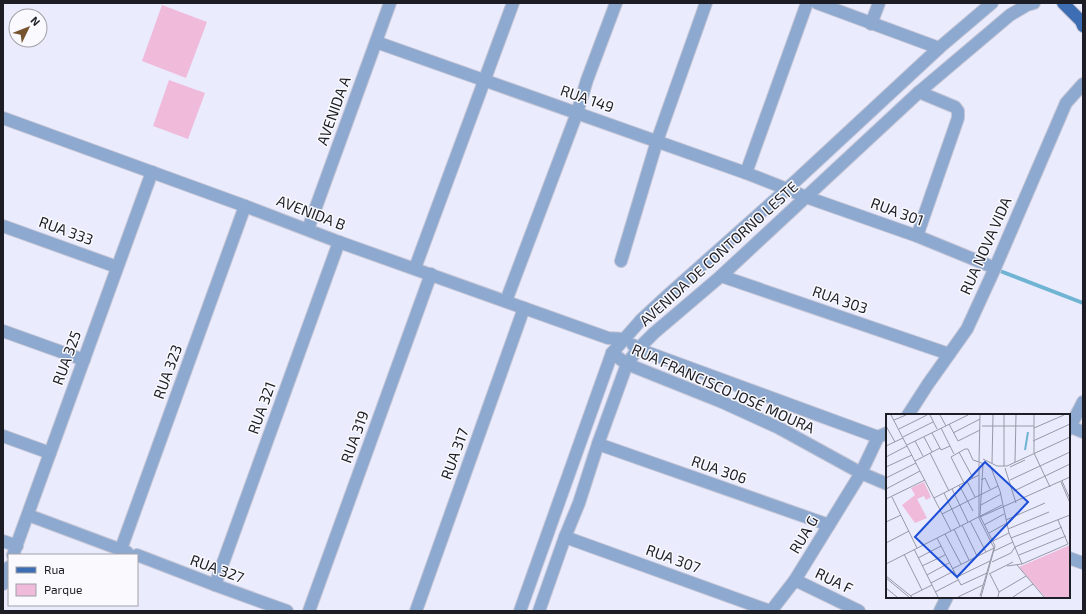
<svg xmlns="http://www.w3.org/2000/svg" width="1086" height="614" viewBox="0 0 1086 614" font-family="'Exo 2',sans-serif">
<rect width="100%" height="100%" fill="#eaebfd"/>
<g fill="#f0badb">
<path d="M 162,5 L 207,22 L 186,78 L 142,61 Z"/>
<path d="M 169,80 L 205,93 L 188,139 L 153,126 Z"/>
</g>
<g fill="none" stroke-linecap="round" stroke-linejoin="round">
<path stroke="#70b4d3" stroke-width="4" d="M 995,269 L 1083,303"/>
<g stroke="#c5c6d6" stroke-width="14">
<g id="minor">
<path d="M 817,3 L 939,48"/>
<path d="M 871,24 L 879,3"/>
<path d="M 376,42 L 746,173 L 787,189 L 806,197 L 917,236 L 995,268"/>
<path d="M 3,118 L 245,206 L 339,242 L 608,338 L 624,339"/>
<path d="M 746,173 L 807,3"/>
<path d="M 3,226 L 117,267"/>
<path d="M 308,229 L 390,3"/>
<path d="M 917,236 L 958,118 L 958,111 L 955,107 L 919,92"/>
<path d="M 621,261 L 657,141 L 706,3"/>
<path d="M 415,268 L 513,3"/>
<path d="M 721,276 L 949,354"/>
<path d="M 506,301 L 577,113 L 587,80 L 616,3"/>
<path d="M 3,331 L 84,360"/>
<path d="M 633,345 L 638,349 L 878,437"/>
<path d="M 612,353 L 627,364 L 722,402 L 779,428 L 861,473 L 887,484"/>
<path d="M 908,415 L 928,384 L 967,329 L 995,268 L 1066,103 L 1083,84"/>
<path d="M 1071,427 L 1083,432"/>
<path d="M 1069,429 L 1083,402"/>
<path d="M 3,436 L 50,453"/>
<path d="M 598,444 L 829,525"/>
<path d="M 28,515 L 127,552"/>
<path d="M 565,537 L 770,611"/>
<path d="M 3,541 L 17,546"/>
<path d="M 121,549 L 245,206"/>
<path d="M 13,555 L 152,172"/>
<path d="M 137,555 L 215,585 L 287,611"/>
<path d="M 1069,558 L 1083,563"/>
<path d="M 795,580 L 859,611"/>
<path d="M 3,584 L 9,567"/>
<path d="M 215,585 L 339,242"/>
<path d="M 309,611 L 431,274"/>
<path d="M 416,611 L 524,308"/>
<path d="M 520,611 L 612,353 L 641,320 L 667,296 L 787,189 L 939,48 L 992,3"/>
<path d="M 539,611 L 565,537 L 579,503 L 598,444 L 627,364 L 638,349 L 654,333 L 721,276 L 919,92 L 1010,15 L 1027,5 L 1034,3"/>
<path d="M 771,611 L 795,580 L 861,473 L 878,437 L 887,433"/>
<path d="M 940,611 L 947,597"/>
</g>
</g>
<g stroke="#c5c6d6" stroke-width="14">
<path id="major" d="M 1063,3 L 1081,21 L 1083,26"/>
</g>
<use href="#minor" stroke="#8ea9cf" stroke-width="12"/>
<use href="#major" stroke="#3d6db2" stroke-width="12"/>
</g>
<g text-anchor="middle" stroke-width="3" stroke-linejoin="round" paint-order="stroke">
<g font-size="15" fill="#1d1d25" stroke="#f9f9fe">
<text transform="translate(587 99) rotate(19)" y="5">RUA 149</text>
<text transform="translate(334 111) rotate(-70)" y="5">AVENIDA A</text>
<text transform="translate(897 212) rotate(20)" y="5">RUA 301</text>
<text transform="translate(311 213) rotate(21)" y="5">AVENIDA B</text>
<text transform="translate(66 231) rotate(20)" y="5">RUA 333</text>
<text transform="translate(986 246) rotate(-66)" y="5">RUA NOVA VIDA</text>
<text transform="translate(719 254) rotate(-42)" y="5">AVENIDA DE CONTORNO LESTE</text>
<text transform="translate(840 300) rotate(19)" y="5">RUA 303</text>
<text transform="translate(67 358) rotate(-70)" y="5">RUA 325</text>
<text transform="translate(168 372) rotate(-70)" y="5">RUA 323</text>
<text transform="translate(723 389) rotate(24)" y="5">RUA FRANCISCO JOSÉ MOURA</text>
<text transform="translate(262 408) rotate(-70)" y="5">RUA 321</text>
<text transform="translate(355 437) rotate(-70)" y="5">RUA 319</text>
<text transform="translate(455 454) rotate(-70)" y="5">RUA 317</text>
<text transform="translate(719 470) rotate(19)" y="5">RUA 306</text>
<text transform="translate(804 535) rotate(-59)" y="5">RUA G</text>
<text transform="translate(673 559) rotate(20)" y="5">RUA 307</text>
<text transform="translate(217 569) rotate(20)" y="5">RUA 327</text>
<text transform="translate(834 581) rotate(26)" y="5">RUA F</text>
</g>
</g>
<g transform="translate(886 414)">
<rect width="184" height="184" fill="#eaebfd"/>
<path d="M 38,68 L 45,83 L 40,86 L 38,82 L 31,85 L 41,104 L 29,109 L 16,91 L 29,81 L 25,74 ZM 184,131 L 184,183 L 159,183 L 133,153 Z" fill="#f0badb"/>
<path fill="none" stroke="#70b4d3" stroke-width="2" d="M 139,36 L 142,18"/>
<path fill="none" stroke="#9899a7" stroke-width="1" d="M 5,1 L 65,117M 44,1 L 51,15M 54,1 L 60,12M 94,1 L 93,48 L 98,50M 148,1 L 148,39 L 164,73M 8,6 L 20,1M 63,10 L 72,27 L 94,16M 0,12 L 9,28M 96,12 L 148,12M 55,14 L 68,40M 148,14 L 178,1M 13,15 L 41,1M 46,19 L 55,36 L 64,32M 67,19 L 94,5M 17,23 L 47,8M 38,23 L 46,38M 29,27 L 37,42M 147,27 L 184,10M 21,31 L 82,1M 0,32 L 17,24M 79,35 L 82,35 L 87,46 L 93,48M 73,38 L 87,64M 44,39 L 63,77M 0,43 L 21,32M 97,45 L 111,52 L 121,52 L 184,23M 29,47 L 54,34M 129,48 L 130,1M 93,49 L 93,104 L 108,134 L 94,182M 106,49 L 107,1M 104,51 L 114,77 L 123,119 L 136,150M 118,52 L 118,1M 0,53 L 26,41M 124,53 L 139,46M 119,54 L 130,89M 0,64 L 30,49M 95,66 L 99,64 L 104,75M 124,66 L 184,38M 81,67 L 89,83M 176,67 L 184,85M 175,68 L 184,89M 78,69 L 65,43 L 79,35M 73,71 L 87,97M 0,75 L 34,57M 66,75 L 82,108M 128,77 L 184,50M 58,79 L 74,112M 6,83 L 31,134M 48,84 L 93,61M 0,85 L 39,66M 95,91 L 115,80M 56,100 L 112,72M 94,103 L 184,63M 120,106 L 159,89M 84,107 L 100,138M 0,108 L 15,101M 76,111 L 91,142M 98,111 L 118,100M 68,115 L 83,146M 122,115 L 163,98M 103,119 L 121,109M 59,120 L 75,150M 51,124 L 75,171 L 101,159M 125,124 L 184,101M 107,127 L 123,119M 0,129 L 23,117M 28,135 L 52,183M 108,137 L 127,128M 18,140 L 36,176M 133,141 L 180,122M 32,144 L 55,132M 106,148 L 125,139 L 129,133 L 176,113M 0,150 L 116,91M 131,151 L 158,183M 36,152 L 59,141M 121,152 L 136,150 L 182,130 L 172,106M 66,155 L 108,134M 103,160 L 127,148M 104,160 L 113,178M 41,161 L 63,149M 0,162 L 26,183M 71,163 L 104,147M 0,164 L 23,183M 45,169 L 68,157M 0,174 L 11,183M 49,178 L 72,166M 24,182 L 46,171M 72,183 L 97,171M 95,183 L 109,132 L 94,102 L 97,50M 112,183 L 113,178 L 140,162M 127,183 L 147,170"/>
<path fill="#1d4ed8" fill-opacity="0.15" stroke="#1d4ed8" stroke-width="2" d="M 99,48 L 142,88 L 71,163 L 29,123 Z"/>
<rect width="184" height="184" fill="none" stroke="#1d1d25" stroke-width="2"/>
</g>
<rect width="1086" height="614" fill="none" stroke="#1d1d25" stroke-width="8"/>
<rect x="8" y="554" width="130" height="52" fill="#f9f9fe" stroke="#a1a1a7"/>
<rect x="16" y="567" width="20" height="6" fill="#3d6db2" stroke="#a1a1a7"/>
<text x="44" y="574" font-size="12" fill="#1d1d25">Rua</text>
<rect x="16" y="584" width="20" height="12" fill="#f0badb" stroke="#a1a1a7"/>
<text x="44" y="594" font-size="12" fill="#1d1d25">Parque</text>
<g transform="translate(28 28) rotate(47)"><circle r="19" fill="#f9f9fe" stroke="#a1a1a7"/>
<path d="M0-3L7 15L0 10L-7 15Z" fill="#78542e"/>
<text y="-6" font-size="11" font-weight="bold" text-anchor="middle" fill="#1d1d25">N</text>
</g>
</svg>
